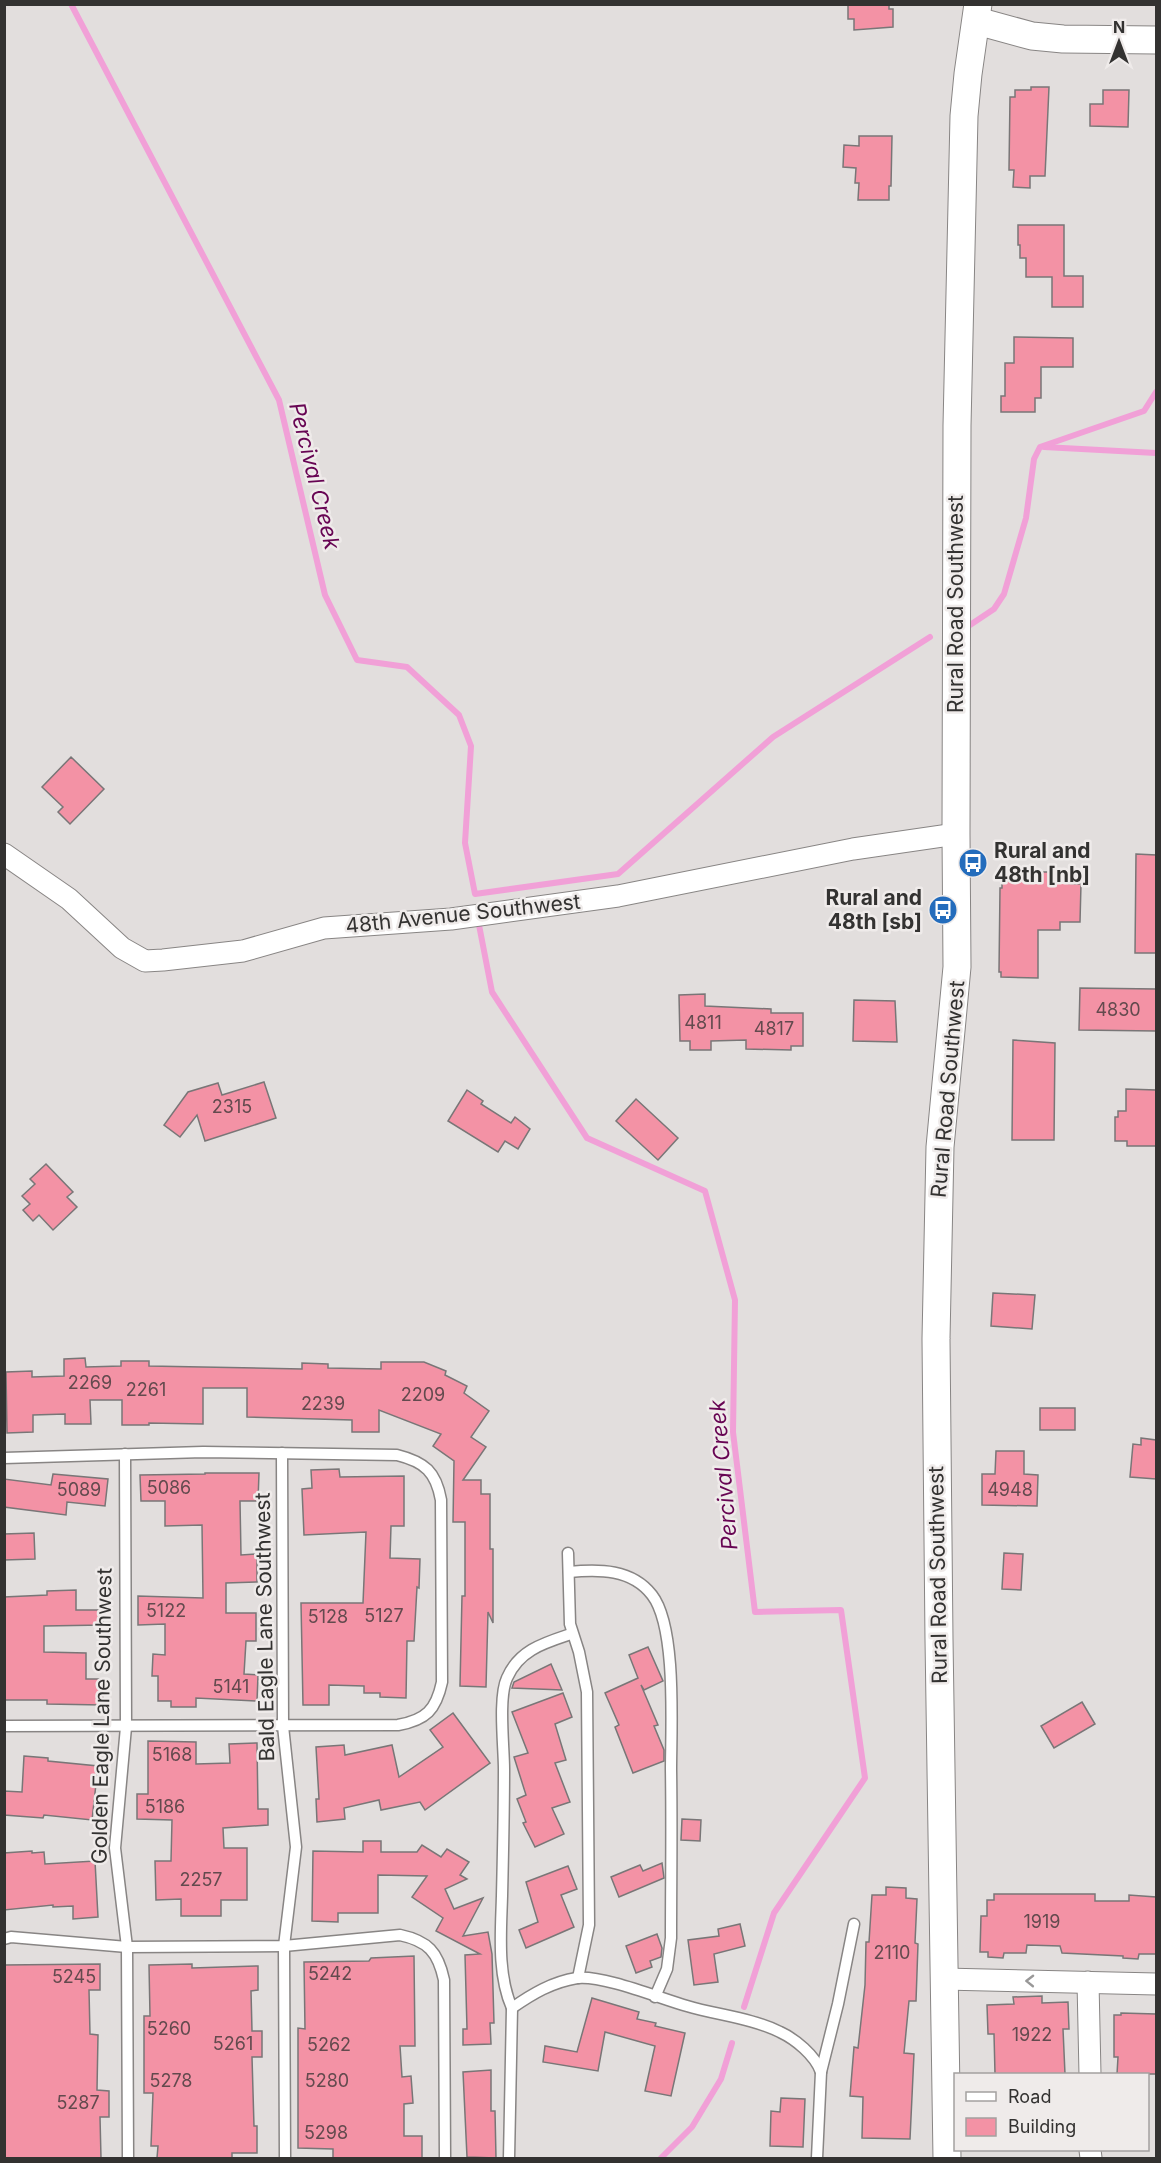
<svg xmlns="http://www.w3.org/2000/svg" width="1161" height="2163" viewBox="0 0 1161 2163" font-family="Inter,sans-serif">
<rect width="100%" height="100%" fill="#e2dedd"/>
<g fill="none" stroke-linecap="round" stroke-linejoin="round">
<g stroke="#f1a0d7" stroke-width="6">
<path d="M 71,4 L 279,400 L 325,595 L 357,660 L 407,667 L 459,715 L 471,746 L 465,843 L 475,894 L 618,874 L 773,737 L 930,637"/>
<path d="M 1044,447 L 1156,453"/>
<path d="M 970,625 L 994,609 L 1004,594 L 1026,518 L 1034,459 L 1040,447 L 1144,411 L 1156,392"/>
<path d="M 479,925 L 492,992 L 587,1138 L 705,1191 L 735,1300 L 733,1432 L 755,1612 L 841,1610 L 865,1778 L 774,1913 L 744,2007"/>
<path d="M 661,2158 L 692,2127 L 721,2079 L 732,2043"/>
</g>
</g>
<g fill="#f392a5" stroke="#797677" stroke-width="1.5">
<path d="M 848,4 L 889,4 L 889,9 L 893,9 L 893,27 L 854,30 L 854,19 L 848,19 Z"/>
<path d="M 1031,87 L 1049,87 L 1045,176 L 1030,176 L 1030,188 L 1013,187 L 1014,170 L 1009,170 L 1010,97 L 1015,97 L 1015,90 L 1031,90 Z"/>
<path d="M 1103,90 L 1129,90 L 1128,127 L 1090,126 L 1090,104 L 1103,104 Z"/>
<path d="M 859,136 L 892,136 L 891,186 L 889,186 L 889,200 L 858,200 L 859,183 L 855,183 L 856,168 L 843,167 L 844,145 L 859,146 Z"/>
<path d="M 1018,225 L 1064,225 L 1064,276 L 1083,276 L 1083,307 L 1052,307 L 1052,277 L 1026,277 L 1026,258 L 1020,258 L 1020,245 L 1018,245 Z"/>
<path d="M 1014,337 L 1073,338 L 1073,367 L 1041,367 L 1041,398 L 1035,398 L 1035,412 L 1001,412 L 1001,396 L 1005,396 L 1005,363 L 1014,363 Z"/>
<path d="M 71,757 L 104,789 L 70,824 L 58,812 L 63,807 L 42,787 Z"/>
<path d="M 1136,854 L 1156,855 L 1156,953 L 1135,953 Z"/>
<path d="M 1040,872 L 1061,872 L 1061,883 L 1081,884 L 1080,922 L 1060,922 L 1060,930 L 1038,930 L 1038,978 L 1001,977 L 1001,972 L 999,972 L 1000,888 L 1002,888 L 1002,883 L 1007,881 L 1040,881 Z"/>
<path d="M 1080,988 L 1156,989 L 1156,1031 L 1079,1030 Z"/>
<path d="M 705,994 L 705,1006 L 771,1009 L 771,1013 L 803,1013 L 803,1046 L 791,1046 L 791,1050 L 746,1049 L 746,1040 L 711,1041 L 711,1050 L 690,1050 L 690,1041 L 680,1041 L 679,995 Z"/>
<path d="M 854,1000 L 895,1001 L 897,1042 L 853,1041 Z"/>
<path d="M 1013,1040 L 1055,1043 L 1054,1140 L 1012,1140 Z"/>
<path d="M 264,1082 L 276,1118 L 205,1141 L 197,1115 L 180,1137 L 164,1125 L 188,1092 L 218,1083 L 222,1095 Z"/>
<path d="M 1126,1089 L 1156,1090 L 1156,1146 L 1127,1146 L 1127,1141 L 1115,1141 L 1115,1117 L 1118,1117 L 1118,1111 L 1126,1111 Z"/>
<path d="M 467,1090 L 483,1101 L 481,1104 L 511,1123 L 515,1117 L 530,1129 L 518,1149 L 505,1141 L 498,1152 L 448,1121 Z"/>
<path d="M 636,1099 L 678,1138 L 658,1160 L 616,1121 Z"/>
<path d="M 46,1164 L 73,1192 L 67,1197 L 77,1207 L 53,1230 L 39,1215 L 33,1221 L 23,1210 L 30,1204 L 22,1196 L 35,1184 L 30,1179 Z"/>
<path d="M 993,1293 L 1035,1295 L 1032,1329 L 991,1326 Z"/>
<path d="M 85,1358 L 86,1367 L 121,1366 L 121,1361 L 149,1361 L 149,1366 L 302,1369 L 302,1363 L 328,1364 L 328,1368 L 381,1369 L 381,1362 L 424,1362 L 446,1371 L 445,1375 L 467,1386 L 464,1393 L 489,1411 L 471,1437 L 486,1447 L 463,1480 L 481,1480 L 481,1494 L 490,1494 L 490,1549 L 493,1549 L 493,1623 L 488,1612 L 486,1687 L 460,1686 L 462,1596 L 465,1596 L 465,1522 L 453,1522 L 454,1461 L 433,1446 L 441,1434 L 379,1410 L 379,1432 L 352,1432 L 352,1420 L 247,1417 L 247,1388 L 203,1388 L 203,1424 L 149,1423 L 149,1425 L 122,1425 L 122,1400 L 90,1400 L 91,1424 L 65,1424 L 65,1414 L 33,1415 L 33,1432 L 7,1433 L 6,1372 L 32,1371 L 32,1377 L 64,1376 L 64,1359 Z"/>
<rect x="1040" y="1408" width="35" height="22"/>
<path d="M 1141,1438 L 1156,1440 L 1156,1479 L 1130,1477 L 1133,1444 L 1141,1445 Z"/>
<path d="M 996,1451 L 1024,1451 L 1024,1474 L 1038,1475 L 1037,1506 L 982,1505 L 982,1474 L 995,1474 Z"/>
<path d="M 339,1469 L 340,1477 L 404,1476 L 404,1526 L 391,1526 L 390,1558 L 420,1559 L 419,1588 L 417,1587 L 414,1641 L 407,1641 L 406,1698 L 380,1697 L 380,1693 L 364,1693 L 364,1686 L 329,1685 L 329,1705 L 303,1705 L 301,1603 L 363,1603 L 366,1532 L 304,1535 L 302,1489 L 312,1488 L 311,1470 Z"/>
<path d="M 205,1473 L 259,1473 L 258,1501 L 240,1501 L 241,1555 L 257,1554 L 257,1582 L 226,1583 L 226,1613 L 256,1613 L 256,1641 L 246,1641 L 244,1674 L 258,1675 L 257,1701 L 196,1698 L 196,1707 L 171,1707 L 171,1701 L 158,1701 L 158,1676 L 152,1676 L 153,1654 L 165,1655 L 165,1624 L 138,1625 L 138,1596 L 203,1598 L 202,1525 L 165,1526 L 165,1501 L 141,1501 L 140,1475 L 205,1474 Z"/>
<path d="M 53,1474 L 108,1479 L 105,1506 L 67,1502 L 66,1515 L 4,1507 L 4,1479 L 51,1485 Z"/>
<path d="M 34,1533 L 35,1559 L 4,1560 L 4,1534 Z"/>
<path d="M 1004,1553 L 1023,1554 L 1021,1590 L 1002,1589 Z"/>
<path d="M 76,1590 L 76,1610 L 103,1610 L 103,1625 L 44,1626 L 44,1652 L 86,1653 L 86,1679 L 103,1679 L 103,1705 L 47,1704 L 47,1700 L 4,1700 L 4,1597 L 47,1595 L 47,1591 Z"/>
<path d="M 648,1647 L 663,1681 L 644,1690 L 641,1685 L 658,1725 L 654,1726 L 664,1750 L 664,1761 L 633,1773 L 615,1727 L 619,1725 L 605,1693 L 638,1678 L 629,1655 Z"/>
<path d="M 551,1664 L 562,1690 L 512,1688 L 514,1682 Z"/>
<path d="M 563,1693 L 572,1717 L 555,1724 L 566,1760 L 555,1763 L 570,1802 L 552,1808 L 564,1834 L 535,1847 L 523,1823 L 526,1822 L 517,1799 L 526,1795 L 514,1757 L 528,1753 L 512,1712 Z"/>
<path d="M 1082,1702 L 1095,1724 L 1054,1748 L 1041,1726 Z"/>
<path d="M 453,1713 L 490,1763 L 425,1810 L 420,1802 L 381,1810 L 379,1800 L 344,1808 L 345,1819 L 317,1822 L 316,1799 L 319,1799 L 316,1747 L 344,1745 L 345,1755 L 392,1745 L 399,1777 L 443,1747 L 430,1730 Z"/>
<path d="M 148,1741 L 196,1742 L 196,1764 L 230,1763 L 229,1744 L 257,1743 L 258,1809 L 268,1809 L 268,1825 L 223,1828 L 224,1848 L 247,1848 L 247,1900 L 221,1900 L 221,1916 L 181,1916 L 181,1899 L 156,1900 L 155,1861 L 171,1861 L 172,1820 L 137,1819 L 137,1794 L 148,1794 Z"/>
<path d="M 24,1756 L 48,1758 L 48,1761 L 98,1766 L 92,1820 L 44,1815 L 43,1818 L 4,1815 L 4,1791 L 22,1792 Z"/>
<path d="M 682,1819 L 701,1820 L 700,1841 L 681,1840 Z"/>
<path d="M 363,1841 L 381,1841 L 381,1852 L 417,1852 L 422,1845 L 441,1857 L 447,1849 L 469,1862 L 460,1875 L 467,1879 L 445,1889 L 454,1909 L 483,1898 L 463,1936 L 488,1932 L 492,1954 L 494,2023 L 490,2023 L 491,2044 L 463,2045 L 463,2029 L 467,2029 L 465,1955 L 480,1954 L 436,1931 L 443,1918 L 412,1897 L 427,1876 L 378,1875 L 378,1913 L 338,1913 L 338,1922 L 312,1921 L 313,1851 L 363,1852 Z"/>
<path d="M 32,1851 L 32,1853 L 44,1852 L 45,1864 L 95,1861 L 98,1917 L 73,1919 L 73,1906 L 53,1907 L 53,1905 L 4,1910 L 4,1853 Z"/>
<path d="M 662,1863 L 664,1878 L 619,1897 L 611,1877 L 640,1865 L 643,1871 Z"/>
<path d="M 568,1866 L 577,1889 L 561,1895 L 574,1927 L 526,1948 L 519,1930 L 538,1922 L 526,1882 Z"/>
<path d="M 886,1887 L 906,1888 L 906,1898 L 917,1899 L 915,1943 L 918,1944 L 916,2001 L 909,2001 L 904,2053 L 914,2054 L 910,2139 L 862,2138 L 863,2097 L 850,2096 L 854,2047 L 858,2048 L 865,1985 L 866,1942 L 869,1942 L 872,1895 L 886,1895 Z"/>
<path d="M 994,1894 L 1095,1894 L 1095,1901 L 1129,1901 L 1129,1895 L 1156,1897 L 1156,1954 L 1139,1954 L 1138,1959 L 1123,1958 L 1123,1956 L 1062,1953 L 1060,1946 L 1027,1945 L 1026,1953 L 1004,1953 L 1003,1958 L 988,1957 L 988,1952 L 980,1952 L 981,1916 L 987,1916 L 987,1900 L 994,1900 Z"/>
<path d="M 740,1924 L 745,1946 L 714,1954 L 718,1982 L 694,1985 L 688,1940 L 719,1936 L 718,1929 Z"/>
<path d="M 657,1934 L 662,1948 L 661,1957 L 650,1961 L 652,1967 L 636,1973 L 626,1946 Z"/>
<path d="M 414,1956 L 415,2046 L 400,2046 L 402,2077 L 411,2076 L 413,2103 L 404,2104 L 404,2136 L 422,2136 L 422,2158 L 333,2158 L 333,2149 L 298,2148 L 298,2028 L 305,2029 L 304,1962 L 369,1961 L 371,1958 Z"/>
<path d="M 100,1964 L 100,1990 L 89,1990 L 90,2034 L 98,2035 L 97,2090 L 109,2091 L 109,2117 L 100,2117 L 101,2158 L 4,2158 L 4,1965 Z"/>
<path d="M 192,1964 L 192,1968 L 258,1966 L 258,1990 L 251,1991 L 252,2031 L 262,2031 L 262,2057 L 252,2057 L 254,2126 L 257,2126 L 257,2153 L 232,2153 L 232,2158 L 157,2158 L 158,2146 L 151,2146 L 153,2093 L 144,2093 L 144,2016 L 150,2016 L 149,1965 Z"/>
<path d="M 1042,1996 L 1042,2003 L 1068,2002 L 1069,2029 L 1063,2029 L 1065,2074 L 995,2074 L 994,2034 L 988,2034 L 987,2005 L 1014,2004 L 1013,1997 Z"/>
<path d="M 592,1998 L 639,2012 L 637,2019 L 656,2023 L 655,2026 L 685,2033 L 671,2096 L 645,2091 L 655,2046 L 605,2032 L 598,2071 L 543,2062 L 545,2046 L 577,2052 Z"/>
<path d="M 1121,2013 L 1156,2014 L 1156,2074 L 1117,2074 L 1118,2057 L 1114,2057 L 1114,2015 L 1121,2015 Z"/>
<path d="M 491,2070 L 491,2111 L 495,2111 L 496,2158 L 467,2157 L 463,2072 Z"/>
<path d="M 781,2098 L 805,2099 L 803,2147 L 770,2146 L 771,2111 L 780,2112 Z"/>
</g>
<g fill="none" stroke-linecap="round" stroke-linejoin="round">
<g stroke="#888584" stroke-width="13">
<g id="service">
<path d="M 282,1453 L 283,1726 L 296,1847 L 284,1946 L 285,2158"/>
<path d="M 125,1454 L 126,1727 L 115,1848 L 127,1947 L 128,2158"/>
<path d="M 4,1458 L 203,1452 L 397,1455 C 425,1462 436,1472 441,1500 L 442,1682 C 436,1710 426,1720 398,1725 L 4,1726"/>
<path d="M 568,1553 L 570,1624 L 579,1652 L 587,1692 L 589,1925 L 578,1978"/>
<path d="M 569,1572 C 599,1569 632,1569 652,1595 C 677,1627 671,1729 671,1770 C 672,1826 671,1882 671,1938 L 667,1969 L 655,1997"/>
<path d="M 4,1939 L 11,1937 L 127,1947 L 284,1946 L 400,1935 C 428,1941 438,1952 444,1980 L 445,2158"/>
<path d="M 512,2008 C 532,1994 552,1982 577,1978 C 603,1975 659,1998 687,2006 C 717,2015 752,2018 780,2032 C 795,2039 815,2055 821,2072"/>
<path d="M 509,2158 L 512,2008 C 497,1974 501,1932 502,1896 C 503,1854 504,1811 504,1769 C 504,1747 498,1697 507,1678 C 519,1650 544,1643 571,1634"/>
<path d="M 817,2158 L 821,2072 L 838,2004 L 854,1924"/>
</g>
</g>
<g stroke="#888584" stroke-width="23">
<g id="minor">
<path d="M 4,854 L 69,899 L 122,948 L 145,961 L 163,960 L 243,951 L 324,928 L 451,919 L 618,896 L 853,849 L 956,834"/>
<path d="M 944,1979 L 1156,1984"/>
<path d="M 1088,1982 L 1090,2074"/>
<path d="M 1090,2150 L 1091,2158"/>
</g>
</g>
<g stroke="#888584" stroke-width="29">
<g id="tertiary">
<path d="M 977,21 L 1032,36 L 1063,39 L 1156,40"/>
<path d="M 947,2158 L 939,1639 L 936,1339 L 940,1147 L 957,967 L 956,834 L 957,426 L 964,116 L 968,74 L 978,4"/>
</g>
</g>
<use href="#service" stroke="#fff" stroke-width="10"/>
<use href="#minor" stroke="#fff" stroke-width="21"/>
<use href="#tertiary" stroke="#fff" stroke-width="27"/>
</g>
<defs><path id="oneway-chevron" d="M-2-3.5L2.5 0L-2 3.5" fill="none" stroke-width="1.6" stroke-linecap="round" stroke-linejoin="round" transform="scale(1.5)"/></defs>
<use stroke="#999898" href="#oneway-chevron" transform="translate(1030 1981) rotate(-179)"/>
<defs>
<g id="bus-disc" transform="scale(1.5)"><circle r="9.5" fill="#236cbc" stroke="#efebea"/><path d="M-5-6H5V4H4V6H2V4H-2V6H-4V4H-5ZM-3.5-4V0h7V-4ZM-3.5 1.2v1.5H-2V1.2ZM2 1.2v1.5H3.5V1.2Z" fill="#fff"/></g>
</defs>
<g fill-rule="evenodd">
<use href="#bus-disc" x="973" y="863"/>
<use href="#bus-disc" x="943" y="910"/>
</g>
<g text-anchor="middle" stroke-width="5" stroke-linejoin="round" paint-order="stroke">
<g font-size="18" fill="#634a4e">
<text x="1118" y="1016">4830</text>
<text x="703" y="1029">4811</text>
<text x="774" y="1035">4817</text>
<text x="232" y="1113">2315</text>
<text x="90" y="1389">2269</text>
<text x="146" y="1396">2261</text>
<text x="423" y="1401">2209</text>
<text x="323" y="1410">2239</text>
<text x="169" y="1494">5086</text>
<text x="79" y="1496">5089</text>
<text x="1010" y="1496">4948</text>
<text x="166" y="1617">5122</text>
<text x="384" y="1622">5127</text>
<text x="328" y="1623">5128</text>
<text x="231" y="1693">5141</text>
<text x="172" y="1761">5168</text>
<text x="165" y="1813">5186</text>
<text x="201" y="1886">2257</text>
<text x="1042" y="1928">1919</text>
<text x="892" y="1959">2110</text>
<text x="330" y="1980">5242</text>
<text x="74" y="1983">5245</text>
<text x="169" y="2035">5260</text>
<text x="1032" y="2041">1922</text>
<text x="233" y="2050">5261</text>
<text x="329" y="2051">5262</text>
<text x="171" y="2087">5278</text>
<text x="327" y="2087">5280</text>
<text x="78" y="2109">5287</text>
<text x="326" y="2139">5298</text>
</g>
<g font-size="21" fill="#333231" stroke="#efebea">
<text transform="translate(956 604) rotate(-90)" y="7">Rural Road Southwest</text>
<text transform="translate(463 914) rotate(-6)" y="7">48th Avenue Southwest</text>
<text transform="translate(948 1089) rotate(-85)" y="7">Rural Road Southwest</text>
<text transform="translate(938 1575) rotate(-91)" y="7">Rural Road Southwest</text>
<text transform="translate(265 1627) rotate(-91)" y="7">Bald Eagle Lane Southwest</text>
<text transform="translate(102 1716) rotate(-89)" y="7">Golden Eagle Lane Southwest</text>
</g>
<g font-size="21" font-weight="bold" fill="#333231" stroke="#efebea" text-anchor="start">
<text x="994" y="858">Rural and<tspan x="994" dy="24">48th [nb]</tspan></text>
<text x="922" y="905" text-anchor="end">Rural and<tspan x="922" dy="24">48th [sb]</tspan></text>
</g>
<g font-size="22" font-style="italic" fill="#670553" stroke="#efebea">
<text transform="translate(315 476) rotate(76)" y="8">Percival Creek</text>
<text transform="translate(723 1475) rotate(-95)" y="8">Percival Creek</text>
</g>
</g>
<rect width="1161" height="2163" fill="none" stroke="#333231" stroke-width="12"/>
<rect x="954" y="2073" width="195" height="78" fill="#efebea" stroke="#a4a1a0" stroke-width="1.5"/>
<rect x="966" y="2092" width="30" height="9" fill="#ffffff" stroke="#a4a1a0" stroke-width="1.5"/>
<text x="1008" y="2103" font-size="18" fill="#333231">Road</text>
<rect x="966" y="2118" width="30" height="18" fill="#f392a5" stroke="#a4a1a0" stroke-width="1.5"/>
<text x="1008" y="2133" font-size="18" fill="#333231">Building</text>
<g transform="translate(1119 42)" stroke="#efebea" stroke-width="4.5" paint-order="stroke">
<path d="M0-4.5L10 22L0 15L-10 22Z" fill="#333231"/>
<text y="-9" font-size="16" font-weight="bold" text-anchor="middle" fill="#333231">N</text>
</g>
</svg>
